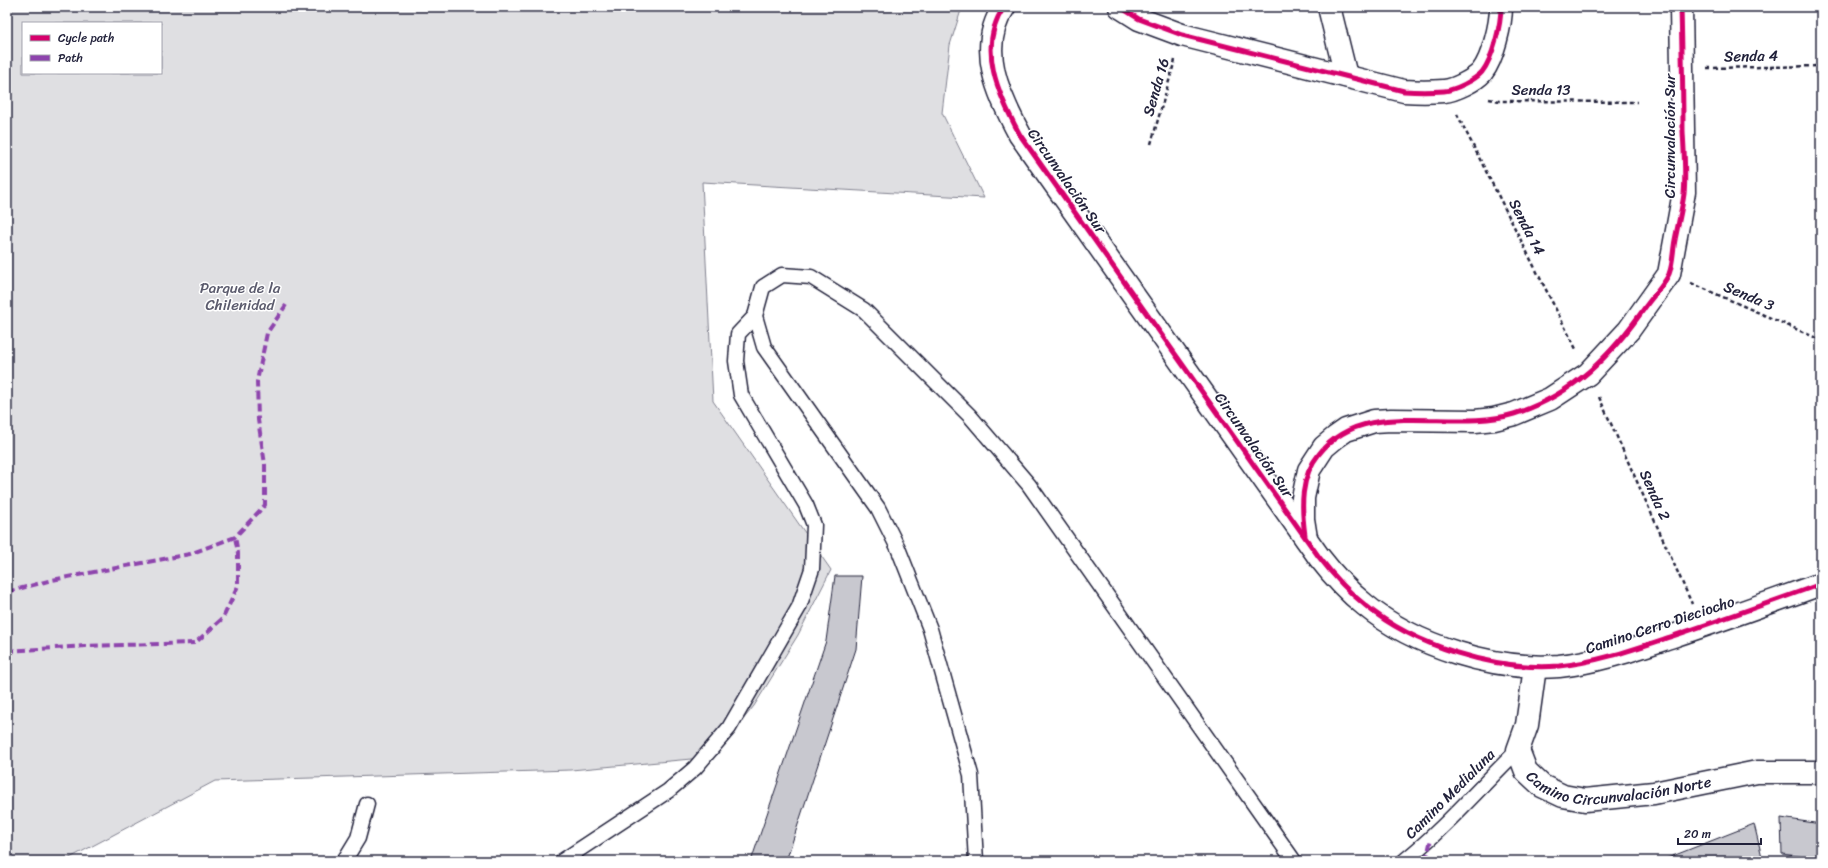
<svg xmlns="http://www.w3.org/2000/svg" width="1828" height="868" viewBox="0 0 1828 868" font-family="Sriracha,sans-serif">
<rect width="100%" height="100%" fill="#fff"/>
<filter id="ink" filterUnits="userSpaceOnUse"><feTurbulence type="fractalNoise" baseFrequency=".025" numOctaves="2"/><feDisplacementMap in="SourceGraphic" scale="8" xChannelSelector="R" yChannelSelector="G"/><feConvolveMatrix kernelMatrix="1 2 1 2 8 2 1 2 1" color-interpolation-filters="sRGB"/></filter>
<g filter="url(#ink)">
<path fill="#dfdfe2" stroke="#80808e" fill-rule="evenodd" d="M 7,7 L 962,7 L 950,45 L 942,113 L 984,198 L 702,182 L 713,401 L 831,570 L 798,635 L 754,706 L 713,757 L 571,770 L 215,781 L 64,861 L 7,861 ZM 23,23 L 161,23 L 161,73 L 23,73 Z"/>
<g fill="#c8c8cf" stroke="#22223b">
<path d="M 835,576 L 862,576 L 856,649 L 786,861 L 751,861 L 826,641 Z"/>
<path d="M 1781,818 L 1821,824 L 1821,859 L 1782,854 Z"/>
<path d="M 1754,824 L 1763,861 L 1660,861 Z"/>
</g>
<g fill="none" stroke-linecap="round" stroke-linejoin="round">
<g stroke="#22223b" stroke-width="17">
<g id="lane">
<path d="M 344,861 L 358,838 L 367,804"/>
<path d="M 562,861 L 668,791 L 695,768 L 729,728 L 799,607 L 812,569 L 814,525 L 806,505 L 741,395 L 736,361 L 738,334 L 755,316"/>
<path d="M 976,861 L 971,775 L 930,629 L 898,548 L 878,508 L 764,347 L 755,316 L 763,287 L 782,275 L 811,277 L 864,310 L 970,416 L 1029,485 L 1294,861"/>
<path d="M 1404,861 C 1445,828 1480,787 1518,750"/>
</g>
</g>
<g stroke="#22223b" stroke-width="25">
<g id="street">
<path d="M 1004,7 C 976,48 999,96 1020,135 L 1319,557 C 1333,575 1347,591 1365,605 C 1414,646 1496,671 1559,666 C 1598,662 1634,649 1670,637 C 1721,620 1771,602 1821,584"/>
<path d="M 1120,7 L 1139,19 L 1182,35 L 1404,91 C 1417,92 1431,92 1444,91 C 1455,90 1475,80 1482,72 C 1493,58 1501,24 1501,7"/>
<path d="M 1329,7 L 1346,76"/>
<path d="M 1306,538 L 1303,519 L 1303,498 L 1309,470 L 1324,447 L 1336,437 L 1346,430 L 1374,421 L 1391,420 L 1475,421 L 1494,419 L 1514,414 L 1550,399 L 1588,374 L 1629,330 L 1669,274 L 1684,192 L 1681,7"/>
<path id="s1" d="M 1535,667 L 1527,725 L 1518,750 L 1526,771 L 1542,786 L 1563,796 L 1585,800 L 1654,793 L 1757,772 L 1815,772 L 1821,773"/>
</g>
</g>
<g stroke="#22223b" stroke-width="2.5" stroke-dasharray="4 3" stroke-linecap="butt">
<path d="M 1707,68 L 1821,66"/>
<path d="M 1489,99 L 1499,101 L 1637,102"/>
<path d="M 1457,114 L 1577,351"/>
<path d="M 1151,144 L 1175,60"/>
<path d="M 1691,283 L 1821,340"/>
<path d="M 1599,397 L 1692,604"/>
</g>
<use href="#lane" stroke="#fff" stroke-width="14"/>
<use href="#street" stroke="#fff" stroke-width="22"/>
<g stroke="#8e44ad" stroke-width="4" stroke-dasharray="8 4" stroke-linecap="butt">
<path d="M 7,592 L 52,580 L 190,554 L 235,537 L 265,505 L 265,464 L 258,420 L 257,381 L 267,333 L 286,305"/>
<path d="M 7,651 L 85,646 L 195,643 L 223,618 L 238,586 L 238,553 L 235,537"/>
<path d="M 1426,861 L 1431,839"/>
</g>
<g stroke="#fff" stroke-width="8">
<g id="cycleway">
<path d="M 1004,7 C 976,48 999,96 1020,135 L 1319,557 C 1333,575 1347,591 1365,605 C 1414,646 1496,671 1559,666 C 1598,662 1634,649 1670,637 C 1721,620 1771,602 1821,584"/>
<path d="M 1120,7 L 1139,19 L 1182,35 L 1404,91 C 1417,92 1431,92 1444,91 C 1455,90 1475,80 1482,72 C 1493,58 1501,24 1501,7"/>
<path d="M 1305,535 C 1301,507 1300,477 1319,454 C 1364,396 1451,433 1514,414 C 1573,395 1612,355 1646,306 C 1653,296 1664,285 1669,274 C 1673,264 1673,250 1675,240 C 1678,224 1682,209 1684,194 C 1686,174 1684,152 1683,131 C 1683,90 1682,48 1681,7"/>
</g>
</g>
<use href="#cycleway" stroke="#d6006c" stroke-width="5"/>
</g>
</g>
<g text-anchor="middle" stroke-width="3" stroke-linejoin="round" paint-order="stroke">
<g font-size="15" fill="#22223b" stroke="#fff">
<text transform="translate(1751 56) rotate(-1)" y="5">Senda 4</text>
<text transform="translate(1156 87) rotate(-74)" y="5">Senda 16</text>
<text x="1541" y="95">Senda 13</text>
<text transform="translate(1670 136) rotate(-90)" y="5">Circunvalación Sur</text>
<text transform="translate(1067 181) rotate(55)" y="5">Circunvalación Sur</text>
<text transform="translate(1527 227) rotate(63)" y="5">Senda 14</text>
<text transform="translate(1749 296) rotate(23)" y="5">Senda 3</text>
<text transform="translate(1254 445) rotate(55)" y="5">Circunvalación Sur</text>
<text transform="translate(1655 495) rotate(66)" y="5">Senda 2</text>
<text transform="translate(1660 625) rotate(-18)" y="5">Camino Cerro Dieciocho</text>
<text dy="5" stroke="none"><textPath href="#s1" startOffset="207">Camino Circunvalación Norte</textPath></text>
<text transform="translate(1450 794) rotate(-45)" y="5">Camino Medialuna</text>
</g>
<g font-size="15" fill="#5b5b6d" stroke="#fff">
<text x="240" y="293">Parque de la<tspan x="240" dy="17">Chilenidad</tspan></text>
</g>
</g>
<rect width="1828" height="868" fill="none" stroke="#fff" stroke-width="24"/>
<rect x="12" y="12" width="1804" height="844" fill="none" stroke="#22223b" stroke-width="1.5" filter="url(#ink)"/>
<rect x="22" y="22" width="140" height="52" fill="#ffffff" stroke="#a7a7b1"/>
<rect x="30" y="35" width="20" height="6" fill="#d6006c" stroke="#a7a7b1"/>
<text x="58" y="42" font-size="12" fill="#22223b">Cycle path</text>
<rect x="30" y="55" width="20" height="6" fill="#8e44ad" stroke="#a7a7b1"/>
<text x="58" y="62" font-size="12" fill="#22223b">Path</text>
<path d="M1678 838v6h83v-6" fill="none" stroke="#22223b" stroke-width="2"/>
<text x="1684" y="838" font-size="12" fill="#22223b" stroke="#ffffff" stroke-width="3" paint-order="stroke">20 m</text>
</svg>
